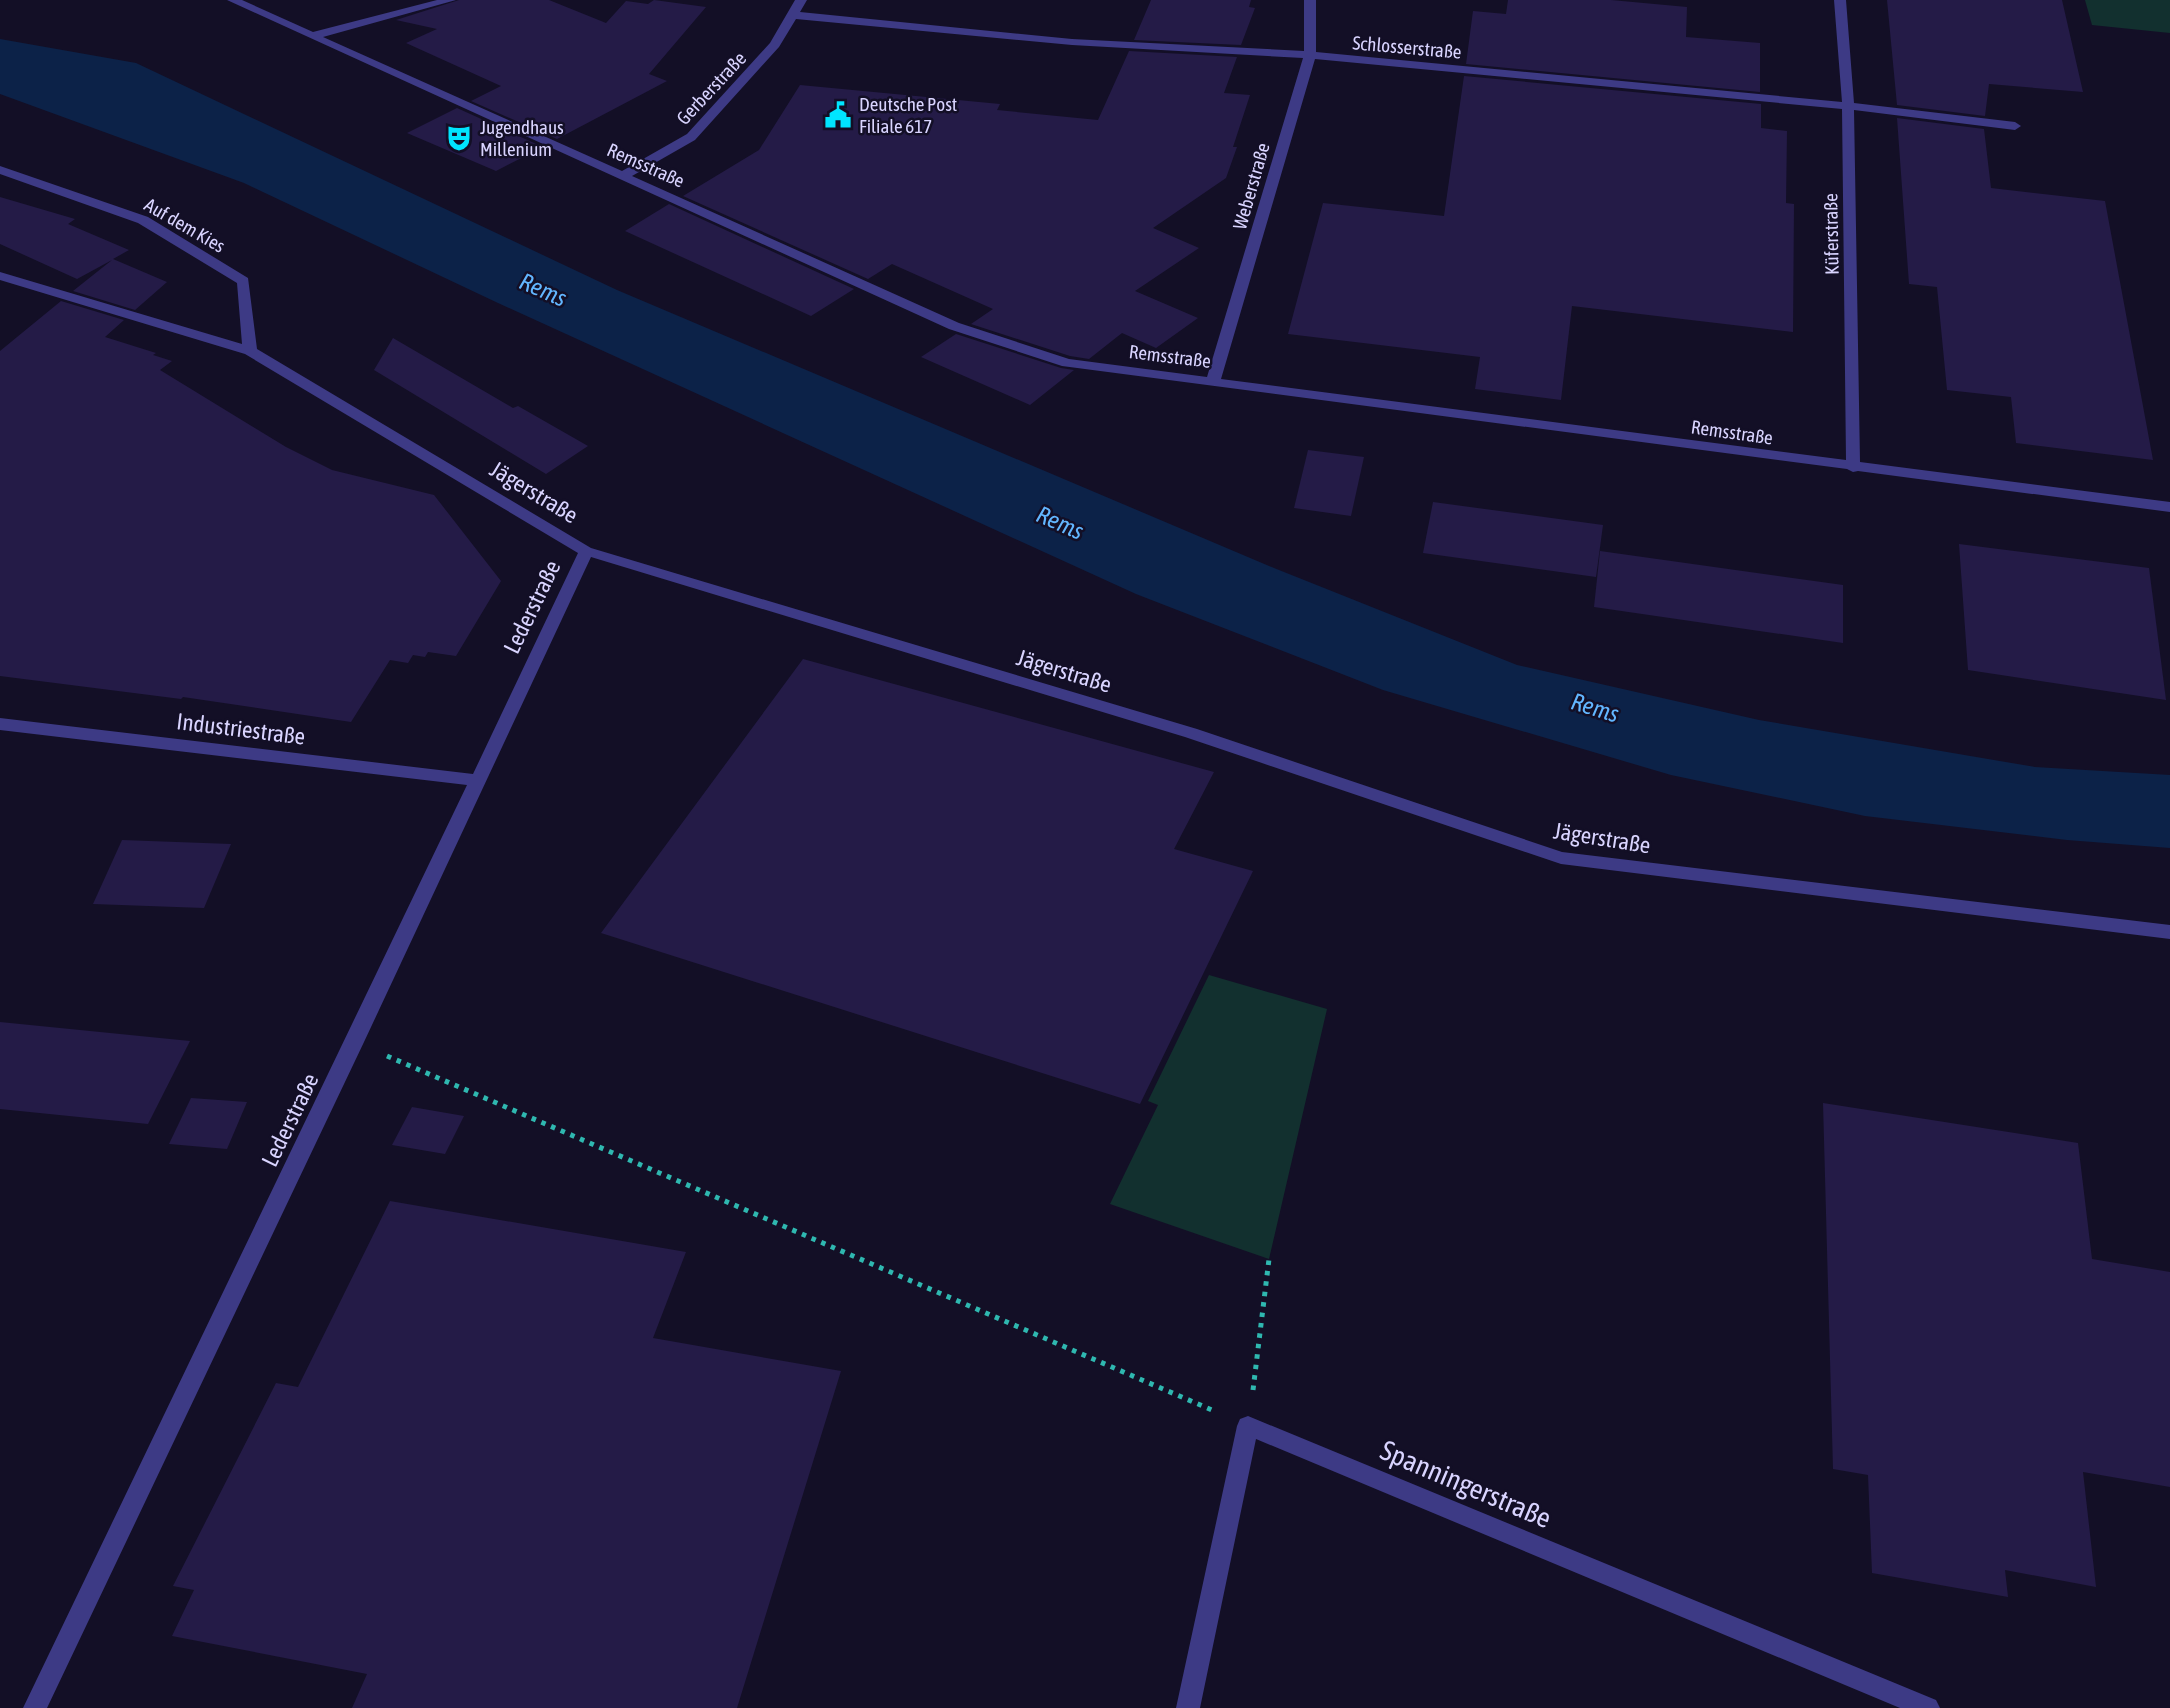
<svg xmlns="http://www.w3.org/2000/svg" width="2170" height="1708" viewBox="0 0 2170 1708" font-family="'Asap Condensed',sans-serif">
<rect width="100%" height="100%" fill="#130f26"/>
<g fill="#12302f">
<path d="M 2085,0 L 2170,0 L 2170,33 L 2092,25 Z"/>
<path d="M 1209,975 L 1327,1009 L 1269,1259 L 1110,1204 L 1158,1105 L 1148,1101 Z"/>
</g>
<path fill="#0c2248" d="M 0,39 L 136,63 L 617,290 L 1274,568 L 1517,665 L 1759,720 L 2035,767 L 2170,775 L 2170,848 L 2067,840 L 1865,816 L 1671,775 L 1383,690 L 1136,594 L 498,303 L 244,183 L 0,94 Z"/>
<g fill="#241b47">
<path d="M 459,0 L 549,0 L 606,23 L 626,1 L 648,4 L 654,0 L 706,7 L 649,74 L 667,81 L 557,139 L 471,101 L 501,86 L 406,43 L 437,29 L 396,20 Z"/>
<path d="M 1151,0 L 1251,0 L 1249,7 L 1255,8 L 1241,45 L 1134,40 Z"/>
<path d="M 1508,0 L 1611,0 L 1687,7 L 1686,37 L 1760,43 L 1760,92 L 1466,64 L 1473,11 L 1506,14 Z"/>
<path d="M 1887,0 L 2062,0 L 2083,92 L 1989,84 L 1985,116 L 1897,105 Z"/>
<path d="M 1129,51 L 1237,57 L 1224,93 L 1250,95 L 1233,147 L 1237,147 L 1226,178 L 1153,228 L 1199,248 L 1135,291 L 1198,318 L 1156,348 L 1122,333 L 1089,359 L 1070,356 L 971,324 L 993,309 L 892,264 L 868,279 L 683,196 L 759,150 L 800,85 L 1000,104 L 997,110 L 1098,120 Z"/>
<path d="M 1464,76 L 1761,104 L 1761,128 L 1787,131 L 1786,203 L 1794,204 L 1793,332 L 1572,306 L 1561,400 L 1475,389 L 1480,357 L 1288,334 L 1323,203 L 1444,216 Z"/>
<path d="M 457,108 L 543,147 L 496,171 L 407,133 Z"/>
<path d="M 1897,118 L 1984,129 L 1991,188 L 2105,201 L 2153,460 L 2016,443 L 2011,397 L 1947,390 L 1937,287 L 1909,284 Z"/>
<path d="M 0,197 L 75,219 L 68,224 L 129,250 L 113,259 L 167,282 L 135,310 L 73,291 L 112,260 L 77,279 L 0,244 Z"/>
<path d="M 669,204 L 854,289 L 811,316 L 625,231 Z"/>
<path d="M 61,301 L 124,320 L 105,337 L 156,353 L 153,355 L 172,361 L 160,370 L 286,447 L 332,470 L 434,495 L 501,581 L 456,656 L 428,652 L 425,657 L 413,655 L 408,663 L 390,660 L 351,722 L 183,697 L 181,699 L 0,676 L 0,351 Z"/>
<path d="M 956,334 L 1061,368 L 1074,370 L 1030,405 L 921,357 Z"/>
<path d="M 393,338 L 513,408 L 518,406 L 588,446 L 546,474 L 374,370 Z"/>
<path d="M 1308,450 L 1364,457 L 1351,516 L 1294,508 Z"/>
<path d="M 1433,502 L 1603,525 L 1596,577 L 1423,553 Z"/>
<path d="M 1959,544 L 2149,568 L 2166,700 L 1968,670 Z"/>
<path d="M 1600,551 L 1843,585 L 1843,643 L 1594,607 Z"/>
<path d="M 803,659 L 1214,772 L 1174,849 L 1253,871 L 1140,1104 L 601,933 Z"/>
<path d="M 122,840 L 231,844 L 204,908 L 93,904 Z"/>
<path d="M 0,1022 L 190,1041 L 148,1124 L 0,1109 Z"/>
<path d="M 191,1098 L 247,1102 L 227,1149 L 169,1144 Z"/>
<path d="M 1823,1103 L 2078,1143 L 2092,1259 L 2170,1272 L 2170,1487 L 2083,1472 L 2096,1587 L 2005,1570 L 2008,1597 L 1872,1573 L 1868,1475 L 1833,1469 Z"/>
<path d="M 412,1107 L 464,1116 L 445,1154 L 392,1145 Z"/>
<path d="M 390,1201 L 686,1252 L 653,1338 L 841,1371 L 737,1708 L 352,1708 L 367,1674 L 172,1636 L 194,1590 L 173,1586 L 276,1383 L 298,1387 Z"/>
</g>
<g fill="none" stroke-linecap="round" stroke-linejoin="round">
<g stroke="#2fb8b0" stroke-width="5" stroke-dasharray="4.5 6" stroke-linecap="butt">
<path d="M 387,1056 L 1212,1410"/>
<path d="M 1253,1390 L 1269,1259"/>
</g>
<g fill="#3d3a85" fill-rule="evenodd">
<path d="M 227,0 L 242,0 L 313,32 L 437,0 L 456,0 L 323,37 L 622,171 L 687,134 L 770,43 L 795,0 L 807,0 L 800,12 L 1072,39 L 1304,51 L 1304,0 L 1316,0 L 1316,52 L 1842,102 L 1834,0 L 1846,0 L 1854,103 L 2015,122 L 2021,126 L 2015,130 L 1854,110 L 1860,462 L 2170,502 L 2170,512 L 1858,471 L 1853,472 L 1847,469 L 1062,366 L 949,329 ZM 796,19 L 1072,45 L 1303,58 L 1207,377 L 1069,359 L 959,323 L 632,176 L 695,140 L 779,47 ZM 1315,59 L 1842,109 L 1846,460 L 1221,379 Z"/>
<path d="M 0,166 L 148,217 L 248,278 L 257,349 L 591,548 L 1197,729 L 1562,852 L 2170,925 L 2170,939 L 1561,864 L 1185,737 L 591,557 L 364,1042 L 47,1708 L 23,1708 L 467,785 L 0,730 L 0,718 L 473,774 L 578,553 L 245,354 L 0,280 L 0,272 L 242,344 L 237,283 L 138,223 L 0,174 Z"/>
<path d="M 1248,1416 L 1936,1700 L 1940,1708 L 1900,1708 L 1256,1439 L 1200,1708 L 1176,1708 L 1237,1426 L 1240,1419 Z"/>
</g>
</g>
<defs>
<g id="civic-bare" transform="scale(2.1)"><path d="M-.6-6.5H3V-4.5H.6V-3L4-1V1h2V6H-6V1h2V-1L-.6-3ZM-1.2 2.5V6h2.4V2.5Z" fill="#00e5ff" stroke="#130f26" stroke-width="2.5" paint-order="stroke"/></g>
<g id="theatre-bare" transform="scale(2.1)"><path d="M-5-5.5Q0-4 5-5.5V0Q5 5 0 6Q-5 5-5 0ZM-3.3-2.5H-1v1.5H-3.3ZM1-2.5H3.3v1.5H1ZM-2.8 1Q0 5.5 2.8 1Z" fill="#00e5ff" stroke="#130f26" stroke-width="2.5" paint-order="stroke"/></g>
</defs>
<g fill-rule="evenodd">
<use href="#civic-bare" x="838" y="115"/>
<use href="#theatre-bare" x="459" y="138"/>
</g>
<g text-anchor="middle" stroke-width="5" stroke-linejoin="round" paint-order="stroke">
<g font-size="19" fill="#d9d4ff" stroke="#130f26">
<text transform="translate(1407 47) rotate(5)" y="7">Schlosserstraße</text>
<text transform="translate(711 88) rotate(-47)" y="7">Gerberstraße</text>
<text transform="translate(646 165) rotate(24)" y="7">Remsstraße</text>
<text transform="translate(1251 186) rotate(-74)" y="7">Weberstraße</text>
<text transform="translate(185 225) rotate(30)" y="7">Auf dem Kies</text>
<text transform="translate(1831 234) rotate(-91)" y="7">Küferstraße</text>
<text transform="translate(1170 356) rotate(7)" y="7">Remsstraße</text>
<text transform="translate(1732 432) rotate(8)" y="7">Remsstraße</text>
</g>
<g font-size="19" fill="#d9d4ff" stroke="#130f26" text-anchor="start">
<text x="859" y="111">Deutsche Post<tspan x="859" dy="22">Filiale 617</tspan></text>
<text x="480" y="134">Jugendhaus<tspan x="480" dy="22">Millenium</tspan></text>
</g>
<g font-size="23" fill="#d9d4ff" stroke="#130f26">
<text transform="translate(534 492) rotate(31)" y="8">Jägerstraße</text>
<text transform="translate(532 607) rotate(-64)" y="8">Lederstraße</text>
<text transform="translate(1064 671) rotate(17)" y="8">Jägerstraße</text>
<text transform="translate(241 729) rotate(7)" y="8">Industriestraße</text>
<text transform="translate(1602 838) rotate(9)" y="8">Jägerstraße</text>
<text transform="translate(290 1120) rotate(-64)" y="8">Lederstraße</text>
</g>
<g font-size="24" font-style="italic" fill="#62b6ff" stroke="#130f26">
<text transform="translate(543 290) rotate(24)" y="8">Rems</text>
<text transform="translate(1060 523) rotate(24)" y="8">Rems</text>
<text transform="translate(1595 708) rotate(17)" y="8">Rems</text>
</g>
<g font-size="28" fill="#d9d4ff" stroke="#130f26">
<text transform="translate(1466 1484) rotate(23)" y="10">Spanningerstraße</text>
</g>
</g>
</svg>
